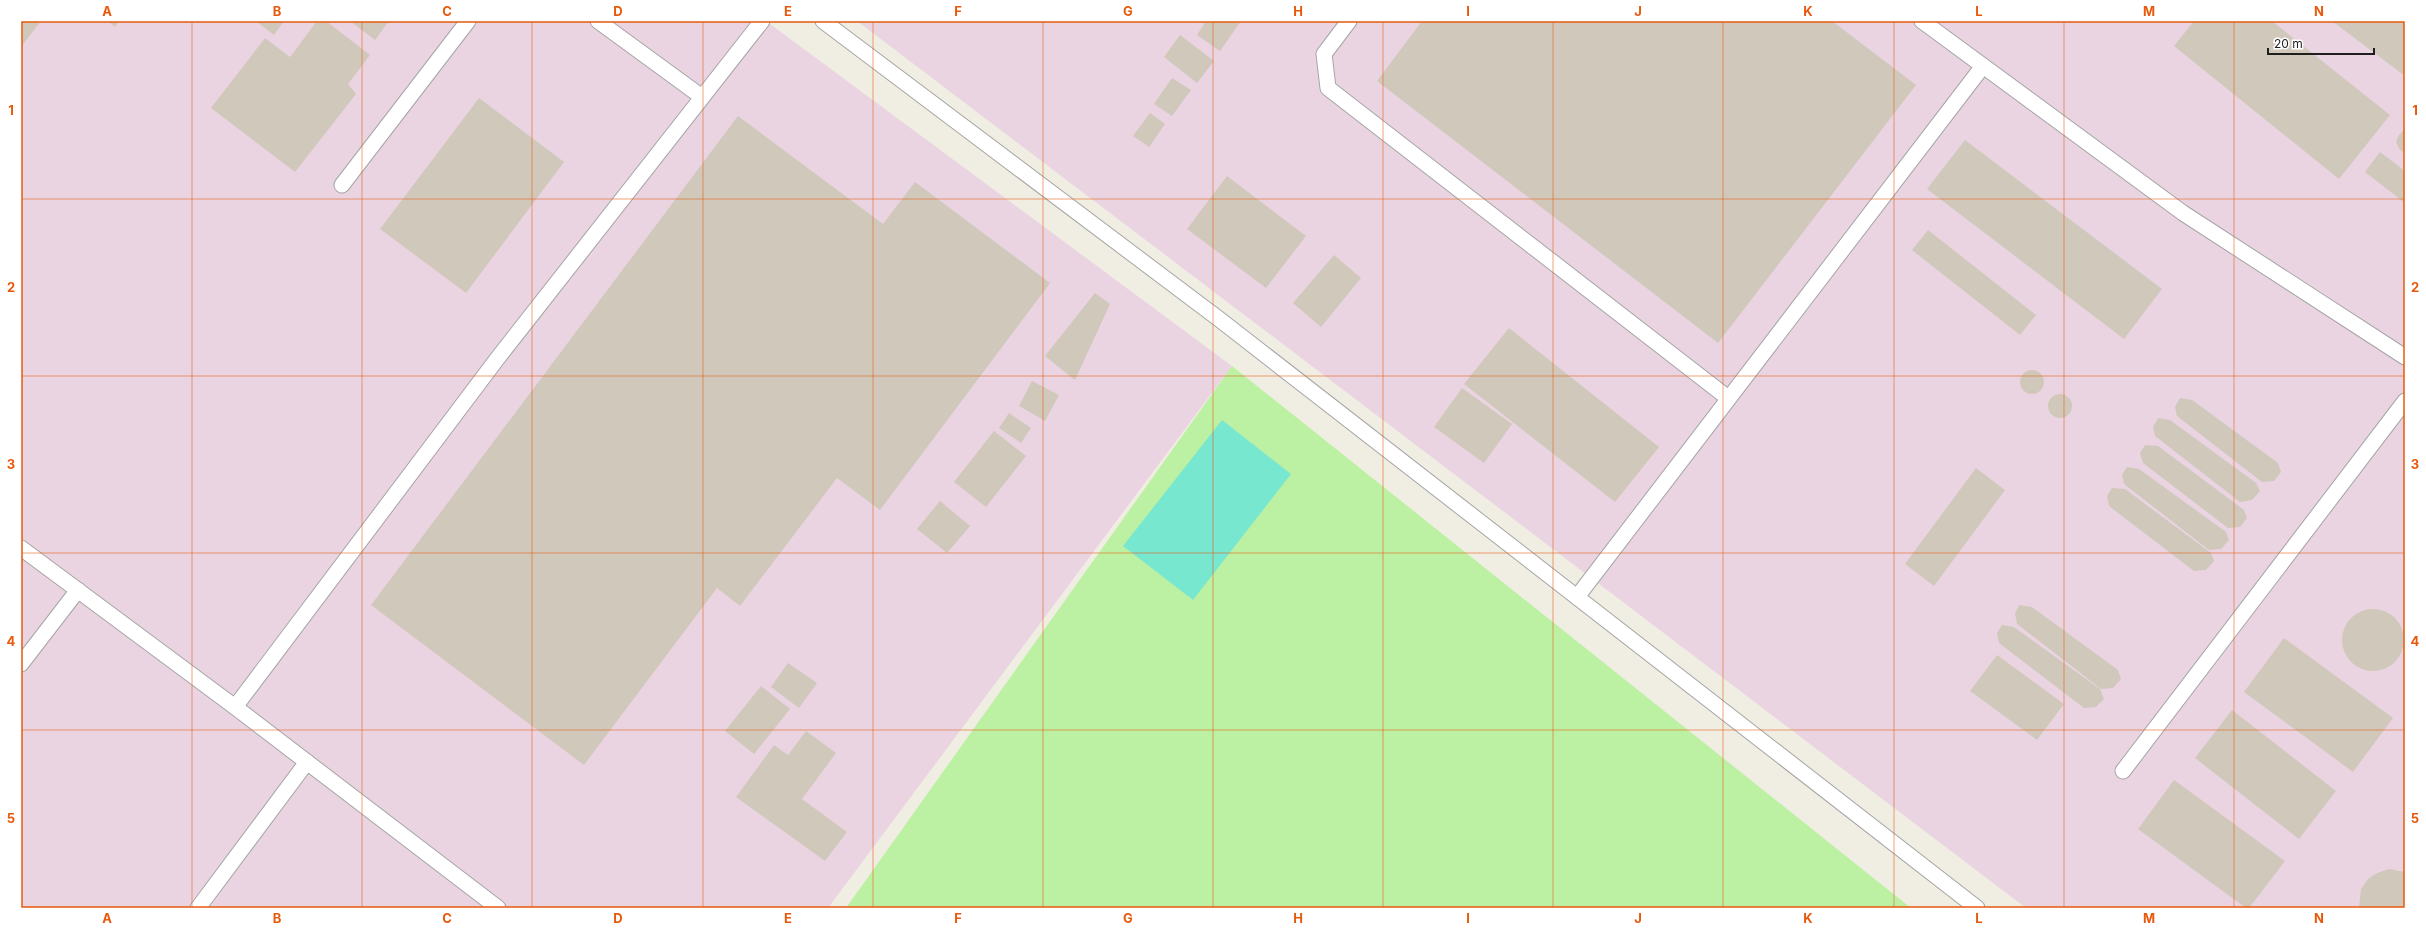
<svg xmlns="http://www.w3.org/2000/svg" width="2426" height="929" viewBox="0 0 2426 929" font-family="Inter,sans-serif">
<rect width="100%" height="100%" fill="#f0eee3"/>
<g fill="#ead4e2">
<path d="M 21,21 L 766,21 L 1232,366 L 828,908 L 21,908 Z"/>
<path d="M 857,21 L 2405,21 L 2405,908 L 2026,908 Z"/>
</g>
<path fill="#bcf0a3" d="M 1232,366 L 1911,908 L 846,908 Z"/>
<path fill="#78e7cf" d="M 1222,420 L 1291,474 L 1193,600 L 1123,546 Z"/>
<g fill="#d0c8bb">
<path d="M 21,21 L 41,21 L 21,47 Z"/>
<path d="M 108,21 L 119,21 L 115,27 Z"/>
<path d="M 256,21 L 284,21 L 274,35 Z"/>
<path d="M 317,21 L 326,21 L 370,55 L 348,84 L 356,94 L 295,172 L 211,108 L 265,38 L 290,57 Z"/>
<path d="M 350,21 L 389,21 L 375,40 Z"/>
<path d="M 1206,21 L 1241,21 L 1220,51 L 1197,35 Z"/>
<path d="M 1422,21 L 1832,21 L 1916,85 L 1718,343 L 1377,81 Z"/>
<path d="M 2194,21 L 2272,21 L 2390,115 L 2339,179 L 2174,46 Z"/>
<path d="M 2332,21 L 2405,21 L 2405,76 Z"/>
<path d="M 1180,35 L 1214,61 L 1197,83 L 1164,57 Z"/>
<path d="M 1172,78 L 1191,90 L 1172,116 L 1154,104 Z"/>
<path d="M 479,98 L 564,162 L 466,293 L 380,229 Z"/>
<path d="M 1150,113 L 1165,124 L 1149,147 L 1133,136 Z"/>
<path d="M 738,116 L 883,224 L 915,182 L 1050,283 L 880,510 L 837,478 L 740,606 L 717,588 L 584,765 L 371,605 Z"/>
<path d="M 2405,129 L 2405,153 L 2400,150 L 2396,142 L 2399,135 Z"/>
<path d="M 1965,140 L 2162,289 L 2124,339 L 1927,189 Z"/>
<path d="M 2380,152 L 2405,171 L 2405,203 L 2365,172 Z"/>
<path d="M 1227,176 L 1306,236 L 1266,288 L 1187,229 Z"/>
<path d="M 1928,230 L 2036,315 L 2020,335 L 1912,250 Z"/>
<path d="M 1334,255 L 1361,278 L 1321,327 L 1293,303 Z"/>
<path d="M 1095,293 L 1110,304 L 1075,380 L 1045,356 Z"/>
<path d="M 1509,328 L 1659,447 L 1615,502 L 1464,384 Z"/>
<circle cx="2032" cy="382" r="12"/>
<path d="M 1032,381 L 1059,395 L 1045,421 L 1019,406 Z"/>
<path d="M 1462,388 L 1512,424 L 1484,463 L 1434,427 Z"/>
<circle cx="2060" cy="406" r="12"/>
<path d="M 2180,398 L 2192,400 L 2278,463 L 2281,472 L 2274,481 L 2262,482 L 2177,416 L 2175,407 Z"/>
<path d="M 1009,413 L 1031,428 L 1021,443 L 999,428 Z"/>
<path d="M 2158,418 L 2170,420 L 2256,483 L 2260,491 L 2252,500 L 2240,502 L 2155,436 L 2153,427 Z"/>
<path d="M 994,431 L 1026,456 L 986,507 L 954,482 Z"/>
<path d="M 2145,445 L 2158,446 L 2244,510 L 2247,518 L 2240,527 L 2228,528 L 2143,463 L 2140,453 Z"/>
<path d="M 2127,467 L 2139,469 L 2226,532 L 2229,540 L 2221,549 L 2209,550 L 2124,484 L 2122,475 Z"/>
<path d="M 1976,468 L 2005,490 L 1934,586 L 1905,564 Z"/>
<path d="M 2112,488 L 2125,489 L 2211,553 L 2214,561 L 2206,570 L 2194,571 L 2109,506 L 2107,496 Z"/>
<path d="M 940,501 L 970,526 L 947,553 L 917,529 Z"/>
<path d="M 2019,605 L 2032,607 L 2118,670 L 2121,679 L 2113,688 L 2101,689 L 2017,624 L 2015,614 Z"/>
<circle cx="2373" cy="640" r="31"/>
<path d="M 2002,625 L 2014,627 L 2100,689 L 2104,699 L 2096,707 L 2084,708 L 1999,643 L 1997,633 Z"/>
<path d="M 2284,638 L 2393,718 L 2353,772 L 2244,692 Z"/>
<path d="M 1997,655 L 2064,704 L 2037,740 L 1970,691 Z"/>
<path d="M 788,663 L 817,683 L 799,708 L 771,687 Z"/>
<path d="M 761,686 L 790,709 L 754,754 L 725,731 Z"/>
<path d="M 2232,710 L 2336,791 L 2299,839 L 2195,758 Z"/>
<path d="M 806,731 L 836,753 L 802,799 L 847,832 L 825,861 L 736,797 L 774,745 L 788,755 Z"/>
<path d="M 2174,780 L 2285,861 L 2249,908 L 2246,908 L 2138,829 Z"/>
<path d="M 2389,869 L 2405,872 L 2405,908 L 2359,908 L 2361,889 L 2368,879 L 2377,873 Z"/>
</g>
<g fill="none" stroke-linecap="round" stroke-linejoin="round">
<g stroke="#a5a5a5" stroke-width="17">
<g id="lane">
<path d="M 598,21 L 702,97"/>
<path d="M 823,21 L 1219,319 L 1977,908"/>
<path d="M 1349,21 L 1324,54 L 1328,88 L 1728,398"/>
<path d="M 1922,21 L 2183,213 L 2405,357"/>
<path d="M 342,185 L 468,21"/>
<path d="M 21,548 L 235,707 L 498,908"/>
<path d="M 1577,597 L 1983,66"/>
<path d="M 21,664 L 78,590"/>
<path d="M 235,707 L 497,359 L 762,21"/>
<path d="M 2123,771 L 2405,401"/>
<path d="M 198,908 L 307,762"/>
</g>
</g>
<use href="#lane" stroke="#fff" stroke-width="15"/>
</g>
<path fill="none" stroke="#e8590c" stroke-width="1" stroke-opacity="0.55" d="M 192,21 L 192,908M 362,21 L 362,908M 532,21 L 532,908M 703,21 L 703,908M 873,21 L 873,908M 1043,21 L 1043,908M 1213,21 L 1213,908M 1383,21 L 1383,908M 1553,21 L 1553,908M 1723,21 L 1723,908M 1894,21 L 1894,908M 2064,21 L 2064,908M 2234,21 L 2234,908M 21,199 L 2405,199M 21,376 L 2405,376M 21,553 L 2405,553M 21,730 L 2405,730"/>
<rect width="2426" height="929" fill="none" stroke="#ffffff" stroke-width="44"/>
<path d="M2268 48v6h106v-6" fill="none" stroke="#1e1e1e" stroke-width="2"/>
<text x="2274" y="48" font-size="12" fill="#1e1e1e" stroke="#ffffff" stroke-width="3" paint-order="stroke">20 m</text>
<rect x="22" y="22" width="2382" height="885" fill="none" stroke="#e8590c" stroke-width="1.5"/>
<g font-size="13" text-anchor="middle" font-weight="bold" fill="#e8590c">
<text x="107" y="16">A</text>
<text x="277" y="16">B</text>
<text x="447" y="16">C</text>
<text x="618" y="16">D</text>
<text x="788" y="16">E</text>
<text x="958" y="16">F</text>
<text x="1128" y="16">G</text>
<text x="1298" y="16">H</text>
<text x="1468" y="16">I</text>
<text x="1638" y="16">J</text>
<text x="1808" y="16">K</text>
<text x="1979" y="16">L</text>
<text x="2149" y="16">M</text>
<text x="2319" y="16">N</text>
<text x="11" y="115">1</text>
<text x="2415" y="115">1</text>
<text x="11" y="292">2</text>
<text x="2415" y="292">2</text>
<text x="11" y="469">3</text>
<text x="2415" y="469">3</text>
<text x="11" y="646">4</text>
<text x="2415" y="646">4</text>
<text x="11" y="823">5</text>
<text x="2415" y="823">5</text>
<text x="107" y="923">A</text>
<text x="277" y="923">B</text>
<text x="447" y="923">C</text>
<text x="618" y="923">D</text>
<text x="788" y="923">E</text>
<text x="958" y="923">F</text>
<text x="1128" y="923">G</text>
<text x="1298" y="923">H</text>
<text x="1468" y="923">I</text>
<text x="1638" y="923">J</text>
<text x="1808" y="923">K</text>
<text x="1979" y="923">L</text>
<text x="2149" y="923">M</text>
<text x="2319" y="923">N</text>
</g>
</svg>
